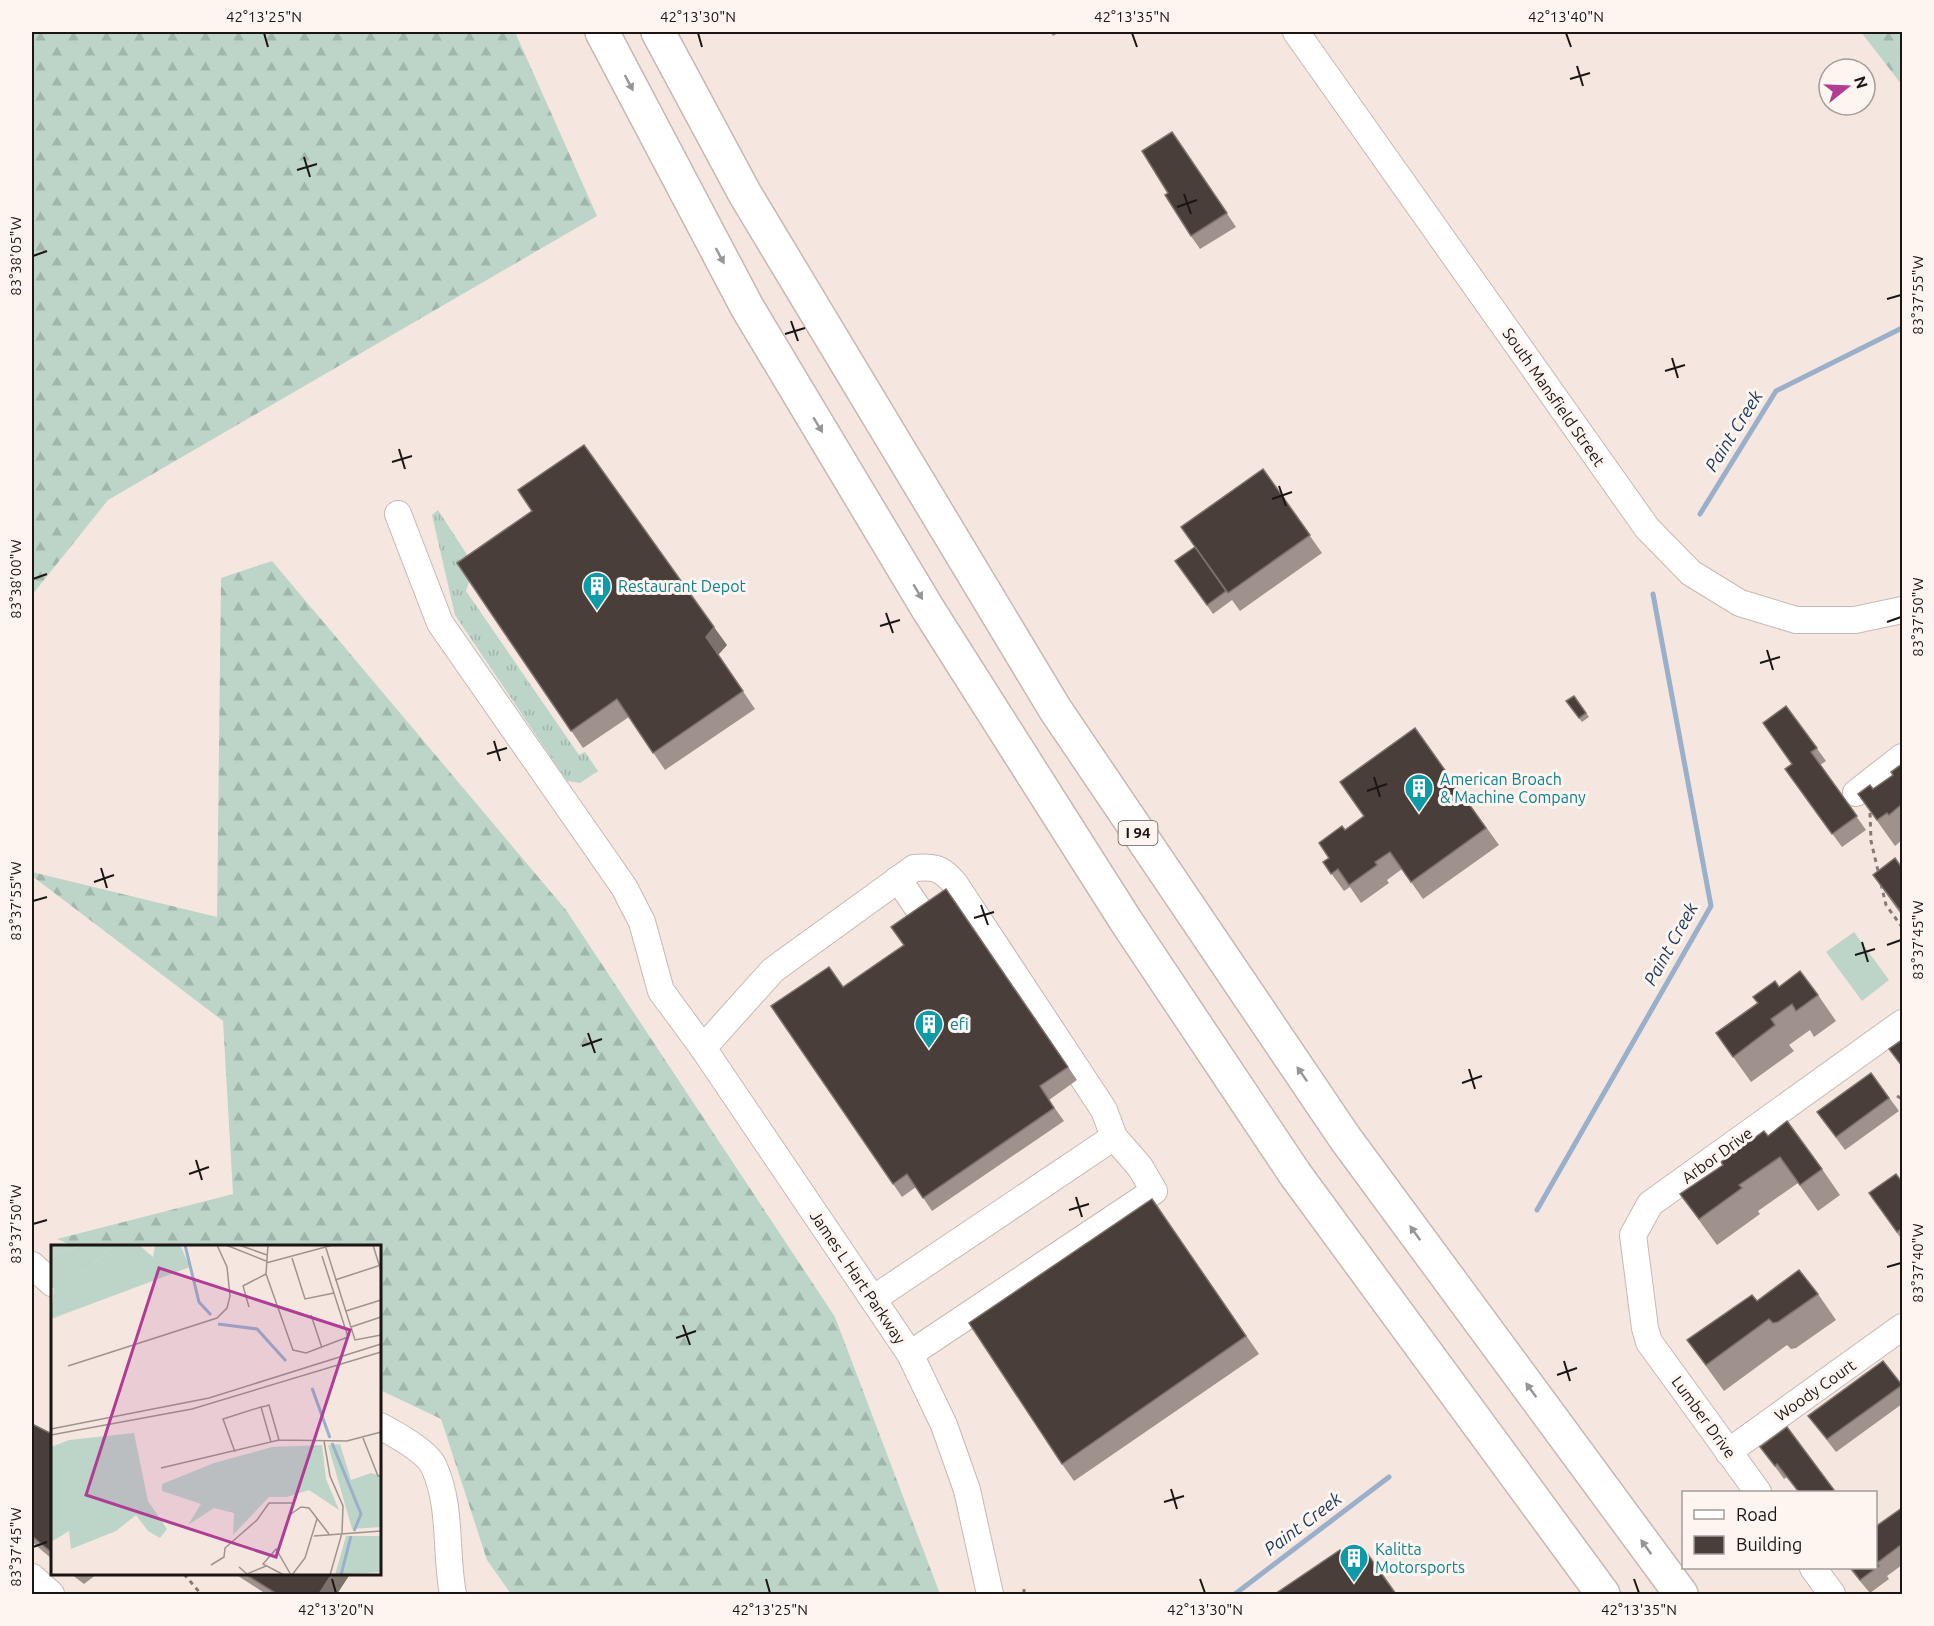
<svg xmlns="http://www.w3.org/2000/svg" width="1934" height="1626" viewBox="0 0 1934 1626" font-family="Ubuntu,sans-serif">
<defs>
<pattern id="grass-tufts" width="24" height="20" patternUnits="userSpaceOnUse" patternTransform="scale(1.5)"><rect width="24" height="20" fill="#bcd5c8"/><path d="M3 7l-1-3M5 7V3M7 7l1-3M15 17l-1-3M17 17v-4M19 17l1-3" fill="none" stroke="#a1b6ab"/></pattern>
<pattern id="forest-firs" width="22" height="20" patternUnits="userSpaceOnUse" patternTransform="scale(1.5)"><rect width="22" height="20" fill="#bcd5c8"/><path d="M5 1l3.5 6h-7zM16 11l3.5 6h-7z" fill="#a1b6ab"/></pattern>
</defs>
<rect width="100%" height="100%" fill="#f5e7e0"/>
<path fill="url(#grass-tufts)" d="M 438,510 L 477,570 L 472,573 L 466,591 L 579,755 L 585,752 L 598,771 L 580,783 L 567,781 L 455,615 L 432,515 Z"/>
<g fill="url(#forest-firs)">
<path d="M 32,32 L 515,32 L 597,216 L 108,500 L 32,595 Z"/>
<path d="M 1861,32 L 1902,32 L 1902,85 Z"/>
<path d="M 272,561 L 566,910 L 835,1317 L 940,1594 L 511,1594 L 487,1560 L 441,1419 L 380,1390 L 380,1246 L 73,1246 L 57,1239 L 233,1194 L 223,1021 L 32,876 L 32,872 L 217,917 L 221,578 Z"/>
</g>
<path fill="#bcd5c8" d="M 1854,932 L 1889,980 L 1862,1001 L 1826,952 Z"/>
<g fill="none" stroke-linecap="round" stroke-linejoin="round">
<g stroke="#99afca" stroke-width="5">
<path d="M 1700,514 L 1776,391 L 1902,328"/>
<path d="M 1537,1210 L 1711,906 L 1653,594"/>
<path d="M 1235,1594 L 1389,1477"/>
</g>
<g stroke="#c6b9b3" stroke-width="28">
<g id="minor">
<path d="M 1296,32 L 1647,528 L 1691,573 L 1740,603 L 1796,620 L 1855,620 L 1902,610"/>
<path d="M 398,514 L 440,623 L 624,887 L 642,922 L 661,991 L 703,1048 L 910,1354 L 944,1425 L 967,1490 L 990,1594"/>
<path d="M 1856,793 L 1902,757"/>
<path d="M 898,879 L 926,920"/>
<path d="M 703,1048 L 773,970 L 914,868 C 934,866 942,868 955,884 L 1104,1110 L 1114,1137"/>
<path d="M 32,1265 L 52,1283"/>
<path d="M 873,1299 L 1114,1137 L 1140,1167 L 1154,1191 L 910,1354"/>
<path d="M 380,1426 C 394,1433 428,1452 434,1467 C 452,1506 445,1553 453,1594"/>
<path d="M 1728,1452 L 1902,1327"/>
<path d="M 1758,1492 L 1649,1342 L 1645,1328 L 1633,1235 L 1650,1204 L 1902,1023"/>
<path d="M 1813,1568 L 1832,1594"/>
<path d="M 32,1577 L 51,1594"/>
</g>
</g>
<g stroke="#c6b9b3" stroke-width="36">
<g id="highway">
<path d="M 602,32 L 747,307 L 928,609 L 1126,921 L 1295,1174 L 1603,1594"/>
<path d="M 658,32 L 745,194 L 1055,709 L 1345,1138 L 1681,1594"/>
</g>
</g>
<g stroke="#837a75" stroke-width="3" stroke-dasharray="4.5 4.5" stroke-linecap="butt">
<path d="M 1870,813 L 1871,841 L 1879,875"/>
<path d="M 1881,884 L 1886,905 L 1902,927"/>
<path d="M 1897,1096 L 1902,1099"/>
<path d="M 184,1574 L 201,1594"/>
<path d="M 1024,1589 L 1024,1594"/>
</g>
<use href="#minor" stroke="#fff" stroke-width="26"/>
<use href="#highway" stroke="#fff" stroke-width="33"/>
</g>
<g fill="#9f928c">
<path d="M 1050,32 L 1060,32 L 1053,36 Z"/>
<path d="M 1172,132 L 1236,227 L 1200,249 L 1191,236 L 1168,193 Z"/>
<path d="M 1263,469 L 1322,553 L 1240,611 L 1232,600 L 1213,614 L 1182,569 L 1195,547 Z"/>
<path d="M 457,563 L 727,645 L 718,655 L 755,709 L 665,770 L 629,717 L 583,748 Z"/>
<path d="M 1574,696 L 1589,717 L 1582,722 L 1566,701 Z"/>
<path d="M 1786,706 L 1826,761 L 1820,765 L 1866,830 L 1842,847 L 1785,769 L 1792,764 Z"/>
<path d="M 1415,728 L 1499,845 L 1423,899 L 1402,869 L 1387,880 L 1389,883 L 1361,903 L 1350,887 L 1344,891 L 1323,862 L 1329,858 L 1345,830 L 1364,816 Z"/>
<path d="M 1902,764 L 1902,840 L 1895,846 L 1858,794 L 1873,789 L 1893,775 Z"/>
<path d="M 1902,868 L 1902,916 L 1873,875 Z"/>
<path d="M 946,889 L 1077,1080 L 1049,1100 L 1064,1121 L 932,1211 L 916,1187 L 902,1197 L 771,1006 L 843,987 L 904,945 Z"/>
<path d="M 1779,987 L 1818,995 L 1836,1021 L 1814,1037 L 1810,1030 L 1789,1045 L 1794,1051 L 1751,1082 L 1716,1033 Z"/>
<path d="M 1871,1073 L 1899,1111 L 1845,1150 L 1817,1112 Z"/>
<path d="M 1768,1136 L 1822,1169 L 1840,1195 L 1818,1211 L 1798,1183 L 1758,1211 L 1760,1214 L 1717,1245 L 1680,1194 Z"/>
<path d="M 1902,1182 L 1902,1240 L 1869,1193 Z"/>
<path d="M 1152,1199 L 1259,1354 L 1074,1481 L 1062,1464 Z"/>
<path d="M 1818,1294 L 1836,1320 L 1796,1348 L 1791,1349 L 1787,1345 L 1724,1391 L 1687,1340 L 1757,1301 Z"/>
<path d="M 1883,1361 L 1902,1386 L 1902,1404 L 1836,1452 L 1808,1416 Z"/>
<path d="M 32,1424 L 52,1434 L 52,1559 L 32,1542 Z"/>
<path d="M 1787,1427 L 1836,1492 L 1798,1492 L 1787,1477 L 1784,1479 L 1770,1460 L 1760,1447 Z"/>
<path d="M 1902,1508 L 1902,1565 L 1887,1576 L 1889,1579 L 1870,1593 L 1849,1568 L 1875,1568 Z"/>
<path d="M 71,1574 L 97,1574 L 84,1584 Z"/>
<path d="M 235,1574 L 350,1574 L 337,1594 L 266,1594 Z"/>
</g>
<g fill="#7d716b">
<path d="M 714,627 L 727,645 L 718,655 L 755,709 L 706,637 Z"/>
<path d="M 332,1574 L 350,1574 L 337,1594 L 319,1594 Z"/>
</g>
<g fill="#493e39" stroke="#7d716b" stroke-width="1.5">
<path d="M 1172,132 L 1227,213 L 1191,236 L 1165,195 L 1168,193 L 1142,151 Z"/>
<path d="M 584,445 L 714,627 L 706,637 L 743,691 L 653,753 L 617,699 L 571,731 L 457,563 L 532,511 L 518,490 Z"/>
<path d="M 1263,469 L 1310,535 L 1228,593 L 1181,527 Z"/>
<path d="M 1195,547 L 1226,591 L 1207,605 L 1175,561 Z"/>
<path d="M 1574,696 L 1586,713 L 1579,718 L 1566,701 Z"/>
<path d="M 1786,706 L 1817,748 L 1811,752 L 1857,816 L 1832,834 L 1785,769 L 1792,764 L 1763,723 Z"/>
<path d="M 1415,728 L 1486,828 L 1411,882 L 1390,852 L 1375,862 L 1377,865 L 1349,885 L 1338,869 L 1331,874 L 1323,862 L 1329,858 L 1319,843 L 1342,826 L 1345,830 L 1364,816 L 1340,782 Z"/>
<path d="M 1902,764 L 1902,804 L 1889,815 L 1887,813 L 1877,820 L 1858,794 L 1870,785 L 1873,789 L 1893,775 L 1891,772 Z"/>
<path d="M 1895,858 L 1902,868 L 1902,913 L 1873,875 Z"/>
<path d="M 946,889 L 1068,1067 L 1040,1086 L 1054,1108 L 923,1198 L 907,1174 L 893,1184 L 771,1006 L 829,967 L 843,987 L 904,945 L 891,927 Z"/>
<path d="M 1800,971 L 1818,995 L 1796,1011 L 1792,1004 L 1771,1019 L 1775,1025 L 1733,1057 L 1716,1033 L 1758,1003 L 1753,997 L 1775,981 L 1779,987 Z"/>
<path d="M 1902,1040 L 1902,1066 L 1889,1049 Z"/>
<path d="M 1871,1073 L 1889,1098 L 1836,1137 L 1817,1112 Z"/>
<path d="M 1787,1121 L 1822,1169 L 1800,1185 L 1780,1157 L 1739,1185 L 1742,1188 L 1699,1219 L 1680,1194 L 1723,1165 L 1721,1162 L 1764,1131 L 1768,1136 Z"/>
<path d="M 1896,1174 L 1902,1182 L 1902,1228 L 1897,1232 L 1869,1193 Z"/>
<path d="M 1152,1199 L 1246,1336 L 1062,1464 L 969,1323 Z"/>
<path d="M 1799,1270 L 1818,1294 L 1778,1322 L 1773,1323 L 1769,1319 L 1706,1365 L 1687,1340 L 1752,1295 L 1757,1301 Z"/>
<path d="M 1883,1361 L 1902,1385 L 1827,1439 L 1808,1416 Z"/>
<path d="M 32,1424 L 52,1434 L 52,1553 L 32,1536 Z"/>
<path d="M 1787,1427 L 1834,1490 L 1831,1492 L 1799,1492 L 1777,1464 L 1775,1466 L 1760,1447 Z"/>
<path d="M 1902,1508 L 1902,1544 L 1877,1563 L 1879,1566 L 1860,1580 L 1851,1568 L 1875,1568 L 1875,1527 Z"/>
<path d="M 1364,1549 L 1396,1594 L 1275,1594 L 1340,1550 L 1348,1560 Z"/>
<path d="M 245,1574 L 332,1574 L 319,1594 L 277,1594 Z"/>
</g>
<defs><path id="oneway-solid" d="M-6-.8H1V-3.2L6.5 0L1 3.2V.8H-6Z" transform="scale(1.5)"/></defs>
<g fill="#989695">
<use href="#oneway-solid" transform="translate(629 83) rotate(62)"/>
<use href="#oneway-solid" transform="translate(720 256) rotate(62)"/>
<use href="#oneway-solid" transform="translate(818 425) rotate(59)"/>
<use href="#oneway-solid" transform="translate(918 592) rotate(59)"/>
<use href="#oneway-solid" transform="translate(1302 1074) rotate(-125)"/>
<use href="#oneway-solid" transform="translate(1415 1233) rotate(-126)"/>
<use href="#oneway-solid" transform="translate(1531 1390) rotate(-126)"/>
<use href="#oneway-solid" transform="translate(1646 1547) rotate(-126)"/>
</g>
<path fill="none" stroke="#1b1614" stroke-width="2" d="M 264,33 L 268,47M 698,33 L 702,47M 1132,33 L 1137,47M 1566,33 L 1571,47M 1577,66 L 1583,86M 1570,79 L 1590,73M 304,157 L 310,177M 297,170 L 317,164M 1184,194 L 1191,214M 1177,207 L 1197,200M 33,256 L 47,251M 1887,299 L 1901,295M 791,321 L 798,341M 785,334 L 805,328M 1672,358 L 1678,378M 1665,371 L 1685,365M 399,449 L 405,469M 392,462 L 412,456M 1279,486 L 1286,506M 1272,499 L 1292,492M 33,579 L 47,574M 886,613 L 893,633M 1887,622 L 1901,617M 880,626 L 900,620M 1767,650 L 1773,670M 1760,663 L 1780,657M 494,741 L 500,761M 487,754 L 507,748M 1374,777 L 1380,797M 1367,791 L 1387,784M 101,868 L 107,888M 94,882 L 114,875M 33,901 L 47,897M 981,905 L 988,925M 974,918 L 994,912M 1862,942 L 1868,962M 1887,945 L 1901,940M 1855,955 L 1875,949M 588,1033 L 595,1053M 582,1046 L 602,1039M 1469,1069 L 1475,1089M 1462,1083 L 1482,1076M 196,1160 L 202,1180M 189,1174 L 209,1167M 1076,1197 L 1082,1217M 1069,1210 L 1089,1204M 33,1224 L 47,1220M 1887,1267 L 1901,1263M 683,1325 L 690,1345M 676,1338 L 696,1331M 1564,1361 L 1570,1381M 1557,1375 L 1577,1368M 1171,1489 L 1177,1509M 1164,1502 L 1184,1496M 33,1547 L 47,1542M 332,1579 L 336,1593M 766,1579 L 770,1593M 1200,1579 L 1205,1593M 1634,1579 L 1639,1593"/>
<defs>
<g id="building-pin" transform="scale(1.5)"><path d="M0 17L-7.5 6A9.5 9.5 0 1 1 7.5 6Z" fill="#0f9aa8" stroke="#fef5f1"/><path d="M-4-6H4V6H1V3H-1V6H-4ZM-2.5-4.3h1.7v1.8h-1.7ZM.8-4.3h1.7v1.8H.8ZM-2.5-1h1.7V.8h-1.7ZM.8-1h1.7V.8H.8Z" fill="#fff"/></g>
</defs>
<g fill-rule="evenodd">
<use href="#building-pin" x="597" y="586"/>
<use href="#building-pin" x="1419" y="788"/>
<use href="#building-pin" x="929" y="1024"/>
<use href="#building-pin" x="1354" y="1558"/>
</g>
<g text-anchor="middle" stroke-width="6" stroke-linejoin="round" paint-order="stroke">
<rect fill="#fef5f1" stroke="#5f5956" stroke-width="1.5" x="1118.5" y="821" width="39" height="24" rx="4.5"/>
<g font-size="15" font-weight="bold" fill="#1b1614">
<text x="1138" y="838">I 94</text>
</g>
<g font-size="16" fill="#1b1614" stroke="#fef5f1">
<text transform="translate(1554 397) rotate(55)" y="6">South Mansfield Street</text>
<text transform="translate(1717 1155) rotate(-36)" y="6">Arbor Drive</text>
<text transform="translate(858 1277) rotate(56)" y="6">James L Hart Parkway</text>
<text transform="translate(1815 1390) rotate(-35)" y="6">Woody Court</text>
<text transform="translate(1704 1417) rotate(54)" y="6">Lumber Drive</text>
</g>
<g font-size="16" fill="#0d838f" stroke="#fef5f1" text-anchor="start">
<text x="618" y="592">Restaurant Depot</text>
<text x="1440" y="785">American Broach<tspan x="1440" dy="18">&amp; Machine Company</tspan></text>
<text x="950" y="1030">efi</text>
<text x="1375" y="1555">Kalitta<tspan x="1375" dy="18">Motorsports</tspan></text>
</g>
<g font-size="18" font-style="italic" fill="#193a5f" stroke="#fef5f1">
<text transform="translate(1734 431) rotate(-58)" y="6">Paint Creek</text>
<text transform="translate(1671 944) rotate(-61)" y="6">Paint Creek</text>
<text transform="translate(1303 1524) rotate(-37)" y="6">Paint Creek</text>
</g>
</g>
<g transform="translate(51 1245)">
<rect width="330" height="330" fill="#f5e7e0"/>
<path d="M 33,0 L 63,0 L 35,25 L 0,44 L 0,10 Z" fill="#bcd5c8"/>
<path d="M 0,0 L 33,0 L 0,10 ZM 63,0 L 88,0 L 102,12 L 104,0 L 129,0 L 139,22 L 0,74 L 3,41 L 35,25 ZM 83,188 L 97,256 L 116,284 L 109,293 L 97,286 L 85,270 L 65,286 L 20,304 L 18,286 L 0,297 L 0,202 L 18,195 ZM 289,199 L 300,235 L 320,228 L 330,231 L 330,282 L 301,284 L 277,200 ZM 271,200 L 275,234 L 288,265 L 258,245 L 236,252 L 218,252 L 182,290 L 183,268 L 163,263 L 137,280 L 150,259 L 111,246 L 111,239 L 163,218 L 221,202 ZM 295,291 L 330,291 L 330,327 L 284,330 Z" fill="#bcd5c8"/>
<path fill="none" stroke="#99afca" stroke-width="3" d="M 134,0 L 148,57 L 160,70M 167,79 L 206,84 L 235,116M 261,143 L 279,193M 281,198 L 310,269 L 303,286M 290,330 L 300,291"/>
<path fill="none" stroke="#9e938e" stroke-width="1.5" d="M 175,0 L 215,16M 188,0 L 216,10M 217,0 L 215,29 L 242,105 L 255,108 L 297,92 L 271,11M 274,0 L 304,95 L 330,90M 322,0 L 330,26M 241,13 L 254,54 L 283,48M 215,18 L 282,0M 284,35 L 330,20M 198,62 L 192,41 L 215,29M 295,66 L 330,55M 260,70 L 271,103M 300,82 L 330,72M 17,121 L 166,73 L 176,63 L 179,51 L 176,22 L 166,0M 0,184 L 158,153 L 330,99M 0,190 L 141,164 L 330,107M 312,193 L 327,231 L 330,230M 273,196 L 279,231 L 292,261 L 291,288 L 279,330M 220,197 L 210,162 L 215,161 L 218,160 L 228,195M 184,207 L 172,174 L 210,162M 110,223 L 228,195 L 296,196 L 330,187M 237,271 L 250,262 L 258,263 L 278,289M 263,291 L 330,286M 160,320 L 173,312 L 174,303 L 206,275 L 218,258 L 241,258M 188,322 L 196,329 L 215,321M 233,330 L 212,319 L 225,304 L 240,330M 241,330 L 254,313 L 266,274"/>
<path fill="#b03c94" fill-opacity="0.15" stroke="#b03c94" stroke-width="3" d="M 108,23 L 299,85 L 225,312 L 35,250 Z"/>
<rect width="330" height="330" fill="none" stroke="#1b1614" stroke-width="3"/>
</g>
<rect width="1934" height="1626" fill="none" stroke="#fef5f1" stroke-width="66"/>
<rect x="1682" y="1491" width="195" height="78" fill="#fef5f1" stroke="#a39c99" stroke-width="1.5"/>
<rect x="1694" y="1510" width="30" height="9" fill="#ffffff" stroke="#a39c99" stroke-width="1.5"/>
<text x="1736" y="1521" font-size="18" fill="#1b1614">Road</text>
<rect x="1694" y="1536" width="30" height="18" fill="#493e39" stroke="#a39c99" stroke-width="1.5"/>
<text x="1736" y="1551" font-size="18" fill="#1b1614">Building</text>
<g transform="translate(1847 87) rotate(72)"><circle r="28" fill="#fef5f1" stroke="#a39c99" stroke-width="1.5"/>
<path d="M0-4.5L10 22L0 15L-10 22Z" fill="#b03c94"/>
<text y="-9" font-size="16" font-weight="bold" text-anchor="middle" fill="#1b1614">N</text>
</g>
<rect x="33" y="33" width="1868" height="1560" fill="none" stroke="#1b1614" stroke-width="2"/>
<g font-size="15" text-anchor="middle" fill="#1b1614">
<text x="264" y="22">42°13'25"N</text>
<text x="698" y="22">42°13'30"N</text>
<text x="1132" y="22">42°13'35"N</text>
<text x="1566" y="22">42°13'40"N</text>
<text transform="translate(16 256) rotate(-90)" y="5">83°38'05"W</text>
<text transform="translate(1918 295) rotate(-90)" y="5">83°37'55"W</text>
<text transform="translate(16 579) rotate(-90)" y="5">83°38'00"W</text>
<text transform="translate(1918 617) rotate(-90)" y="5">83°37'50"W</text>
<text transform="translate(16 901) rotate(-90)" y="5">83°37'55"W</text>
<text transform="translate(1918 940) rotate(-90)" y="5">83°37'45"W</text>
<text transform="translate(16 1224) rotate(-90)" y="5">83°37'50"W</text>
<text transform="translate(1918 1263) rotate(-90)" y="5">83°37'40"W</text>
<text transform="translate(16 1547) rotate(-90)" y="5">83°37'45"W</text>
<text x="336" y="1615">42°13'20"N</text>
<text x="770" y="1615">42°13'25"N</text>
<text x="1205" y="1615">42°13'30"N</text>
<text x="1639" y="1615">42°13'35"N</text>
</g>
</svg>
